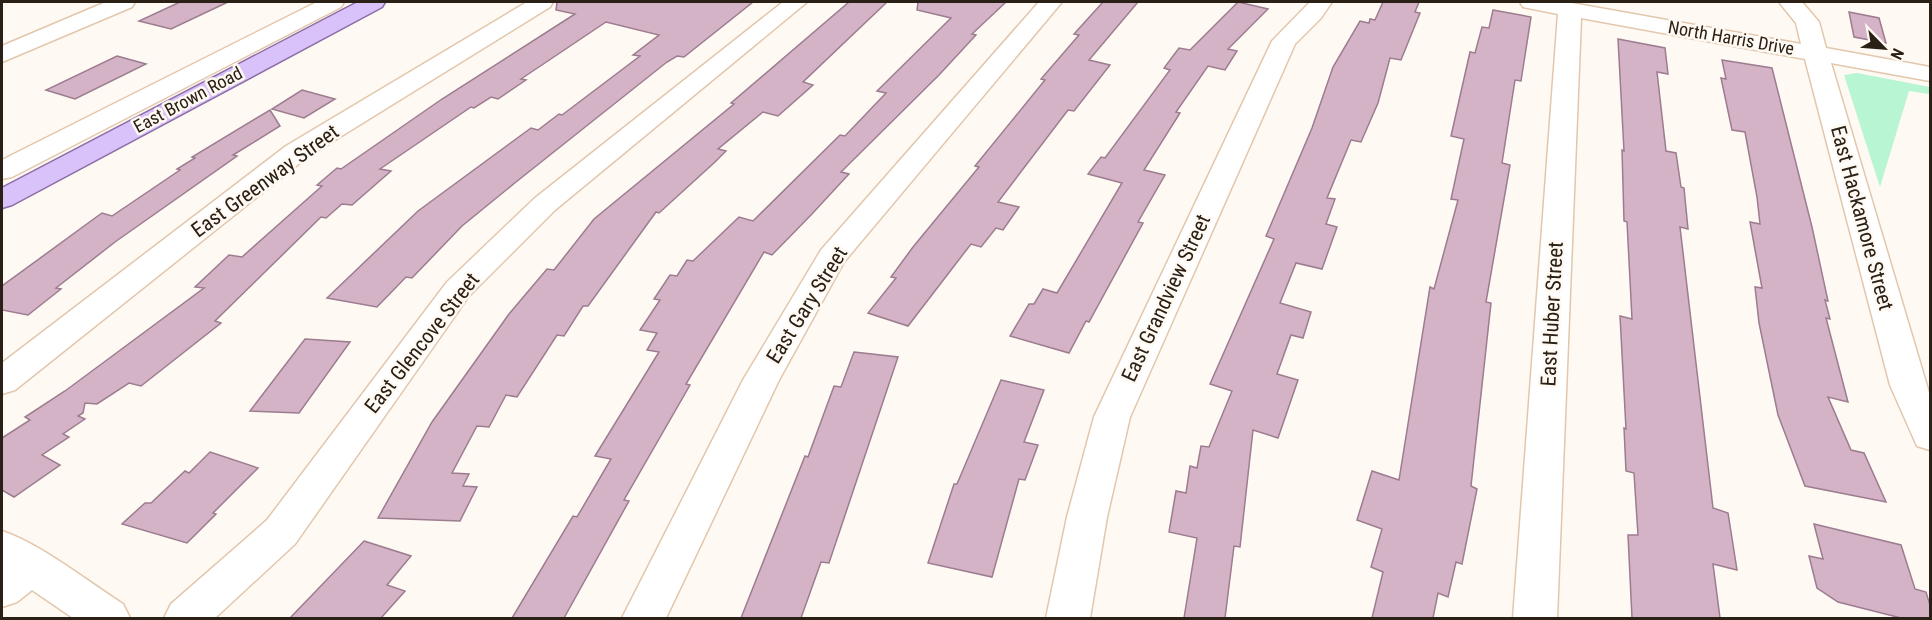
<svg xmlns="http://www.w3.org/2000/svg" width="1932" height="620" viewBox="0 0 1932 620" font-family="'Roboto Condensed',sans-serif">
<rect width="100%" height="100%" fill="#fff9f3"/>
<path fill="#b8f5d3" d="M 1857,73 L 1930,87 L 1929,94 L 1909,91 L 1880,187 L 1844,75 Z"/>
<g fill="#d5b3c7" stroke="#9c7c8f" stroke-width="1.5">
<path d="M 180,2 L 228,2 L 171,29 L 139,21 Z"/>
<path d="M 557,2 L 753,2 L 684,57 L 677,56 L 667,62 L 516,182 L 462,226 L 412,278 L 406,277 L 377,307 L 327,298 L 418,211 L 531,128 L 538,130 L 559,114 L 562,115 L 640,56 L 633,55 L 659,35 L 606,22 L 521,79 L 526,80 L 498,99 L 491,97 L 474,108 L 471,107 L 380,169 L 391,171 L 352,205 L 342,204 L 326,218 L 321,217 L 215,321 L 221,323 L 141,386 L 129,383 L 97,404 L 85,403 L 83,413 L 78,416 L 85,419 L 63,434 L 69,437 L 42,455 L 60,465 L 14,497 L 2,490 L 2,438 L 30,420 L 25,417 L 65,391 L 204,288 L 195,287 L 229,255 L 242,257 L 322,186 L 317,185 L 337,168 L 341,169 L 442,99 L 575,14 L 556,10 Z"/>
<path d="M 849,2 L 887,2 L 803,82 L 813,85 L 778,116 L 763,112 L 718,149 L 726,151 L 715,162 L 659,213 L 656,212 L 588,306 L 583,306 L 564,336 L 557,335 L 517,397 L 506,395 L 489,427 L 477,426 L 452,473 L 469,474 L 463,486 L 477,487 L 460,521 L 378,518 L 432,422 L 509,314 L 547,269 L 554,270 L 594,219 L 734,104 L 731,103 Z"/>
<path d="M 918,2 L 1006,2 L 972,34 L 976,35 L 939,75 L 841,172 L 849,174 L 811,215 L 772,255 L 764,252 L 686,384 L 690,385 L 624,500 L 629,501 L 564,618 L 512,618 L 573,516 L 577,517 L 611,459 L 595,456 L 659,352 L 647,350 L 657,333 L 640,330 L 660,300 L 654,299 L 670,275 L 677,276 L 687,260 L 693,261 L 739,217 L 753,221 L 840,135 L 845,136 L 886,93 L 877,91 L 951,18 L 917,10 Z"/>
<path d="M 1103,2 L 1138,2 L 1089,60 L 1110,65 L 1074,111 L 1068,110 L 998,202 L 1019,207 L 1003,230 L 996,228 L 981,247 L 971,244 L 908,326 L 868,313 L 896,278 L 891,277 L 913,247 L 979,167 L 975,166 L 1045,80 L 1041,79 L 1079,35 L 1074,34 Z"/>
<path d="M 1238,2 L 1268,9 L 1228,49 L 1237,51 L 1225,70 L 1208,66 L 1176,112 L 1180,113 L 1144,170 L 1165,175 L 1138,222 L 1143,223 L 1089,322 L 1086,321 L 1069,353 L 1010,336 L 1029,304 L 1034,304 L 1043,289 L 1057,293 L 1122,183 L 1088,174 L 1101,157 L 1105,158 L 1170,70 L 1164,68 L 1179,48 L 1190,50 Z"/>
<path d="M 1383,2 L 1419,2 L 1415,12 L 1420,13 L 1401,60 L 1390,58 L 1378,103 L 1361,142 L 1351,140 L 1327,198 L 1335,199 L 1326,224 L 1337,227 L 1322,269 L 1296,263 L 1280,303 L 1311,312 L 1303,338 L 1291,335 L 1277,374 L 1298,380 L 1278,438 L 1253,430 L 1240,547 L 1234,546 L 1225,618 L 1184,618 L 1197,538 L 1169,532 L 1176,491 L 1186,493 L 1190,466 L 1197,468 L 1201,446 L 1209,447 L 1232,391 L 1210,384 L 1274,239 L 1266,236 L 1312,128 L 1333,67 L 1360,21 L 1369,23 L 1370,19 L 1375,20 Z"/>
<path d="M 1493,10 L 1531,17 L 1521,81 L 1515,80 L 1502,163 L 1510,165 L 1486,302 L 1491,303 L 1471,486 L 1477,489 L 1462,564 L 1456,562 L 1448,597 L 1438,593 L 1433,618 L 1372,618 L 1383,572 L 1371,567 L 1382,529 L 1357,520 L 1372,471 L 1399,480 L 1430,287 L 1434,289 L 1458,200 L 1451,199 L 1464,139 L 1451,136 L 1470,52 L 1475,53 L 1482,27 L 1489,28 Z"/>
<path d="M 1849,12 L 1879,18 L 1886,43 L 1854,37 Z"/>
<path d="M 1618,39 L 1665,48 L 1668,74 L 1657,72 L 1666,151 L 1676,153 L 1681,187 L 1684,188 L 1688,229 L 1680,227 L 1713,508 L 1728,513 L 1737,570 L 1713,564 L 1720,618 L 1632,618 L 1628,535 L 1638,535 L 1634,473 L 1626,471 L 1624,428 L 1626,429 L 1620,316 L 1632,319 L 1627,222 L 1624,221 L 1622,150 L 1624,151 Z"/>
<path d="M 117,56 L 146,64 L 75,99 L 46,90 Z"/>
<path d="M 1722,60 L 1772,68 L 1812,227 L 1828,301 L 1825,300 L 1830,319 L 1826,318 L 1848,402 L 1828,397 L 1851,450 L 1864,453 L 1886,502 L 1805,486 L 1778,415 L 1759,323 L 1755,287 L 1762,288 L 1750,222 L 1760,224 L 1757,197 L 1745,132 L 1732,130 L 1721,78 L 1726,79 Z"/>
<path d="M 302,90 L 335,99 L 304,118 L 272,109 Z"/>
<path d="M 270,110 L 280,126 L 233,155 L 237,156 L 115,242 L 56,288 L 61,289 L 28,315 L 2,310 L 2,286 L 95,218 L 102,213 L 112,216 L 180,170 L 177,169 L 195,158 L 192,157 Z"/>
<path d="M 305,339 L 350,342 L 299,413 L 250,411 Z"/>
<path d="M 854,352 L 898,357 L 829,563 L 821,562 L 801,618 L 741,618 L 805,456 L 808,457 L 834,386 L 841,387 Z"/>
<path d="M 1001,380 L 1044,390 L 1024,442 L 1038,445 L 1025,480 L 1019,479 L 992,577 L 928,563 L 954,484 L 957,484 Z"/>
<path d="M 210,452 L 258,468 L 213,513 L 216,514 L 187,543 L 122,524 L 145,503 L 151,503 L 185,471 L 189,473 Z"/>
<path d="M 1814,524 L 1901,545 L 1915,589 L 1926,592 L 1930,605 L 1930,618 L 1901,618 L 1838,602 L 1817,588 L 1809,556 L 1823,559 Z"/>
<path d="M 364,541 L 411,556 L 387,585 L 405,591 L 381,618 L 290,618 Z"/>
</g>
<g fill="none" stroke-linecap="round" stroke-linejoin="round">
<g stroke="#e2c7ac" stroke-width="3">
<g id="minor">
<path d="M 106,2 L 135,2 L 132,7 L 2,62 L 2,46 Z"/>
<path d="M 317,2 L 344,2 L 341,7 L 12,177 L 2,179 L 2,160 Z"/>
<path d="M 527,2 L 553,2 L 550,7 L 306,158 L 15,390 L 2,394 L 2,363 L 286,146 Z"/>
<path d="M 783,2 L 807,2 L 555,210 L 469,296 L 295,544 L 215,618 L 164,618 L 171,604 L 267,520 L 447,282 L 535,198 Z"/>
<path d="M 1039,2 L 1062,2 L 844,262 L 779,380 L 666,618 L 622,618 L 743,380 L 821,250 Z"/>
<path d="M 1310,2 L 1332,2 L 1321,18 L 1295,44 L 1130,417 L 1107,517 L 1090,618 L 1046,618 L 1067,517 L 1094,417 L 1272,41 Z"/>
<path d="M 1520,2 L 1566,2 L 1801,44 L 1796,23 L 1779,2 L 1802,2 L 1819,22 L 1826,48 L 1930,67 L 1930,81 L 1831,63 L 1930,396 L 1930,450 L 1917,446 L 1890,385 L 1805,59 L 1581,18 L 1557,618 L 1513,618 L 1558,14 L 1523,7 Z"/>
<path d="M 2,531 C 41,544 87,581 123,604 L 130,618 L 73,618 L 32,590 L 17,602 L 2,607 Z"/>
</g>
</g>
<g stroke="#8c6ea7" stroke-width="3">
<path id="major" d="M 358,2 L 385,2 L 382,7 L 12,205 L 2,208 L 2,188 Z"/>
</g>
<use href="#minor" fill="#fff" fill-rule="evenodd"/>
<use href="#major" fill="#d9c1f9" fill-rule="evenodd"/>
</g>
<g text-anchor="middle" stroke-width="5" stroke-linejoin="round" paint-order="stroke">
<g font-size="18" fill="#2a2015" stroke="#fff9f3">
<text transform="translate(1731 38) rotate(10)" y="6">North Harris Drive</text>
<text transform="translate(188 100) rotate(-28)" y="6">East Brown Road</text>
</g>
<g font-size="21" fill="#2a2015" stroke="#fff9f3">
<text transform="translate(265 181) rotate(-36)" y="7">East Greenway Street</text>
<text transform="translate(1862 218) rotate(75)" y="7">East Hackamore Street</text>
<text transform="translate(1166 298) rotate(-65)" y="7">East Grandview Street</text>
<text transform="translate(807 305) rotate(-58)" y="7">East Gary Street</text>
<text transform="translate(1552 314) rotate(-87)" y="7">East Huber Street</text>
<text transform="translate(422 343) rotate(-52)" y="7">East Glencove Street</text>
</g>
</g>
<rect width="1932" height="620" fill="none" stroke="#2a2015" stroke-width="6"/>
<g transform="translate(1884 48) rotate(115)" stroke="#fff9f3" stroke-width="4.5" paint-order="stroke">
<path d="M0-4.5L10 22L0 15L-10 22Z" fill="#2a2015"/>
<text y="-9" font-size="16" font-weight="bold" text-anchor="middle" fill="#2a2015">N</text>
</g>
</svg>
